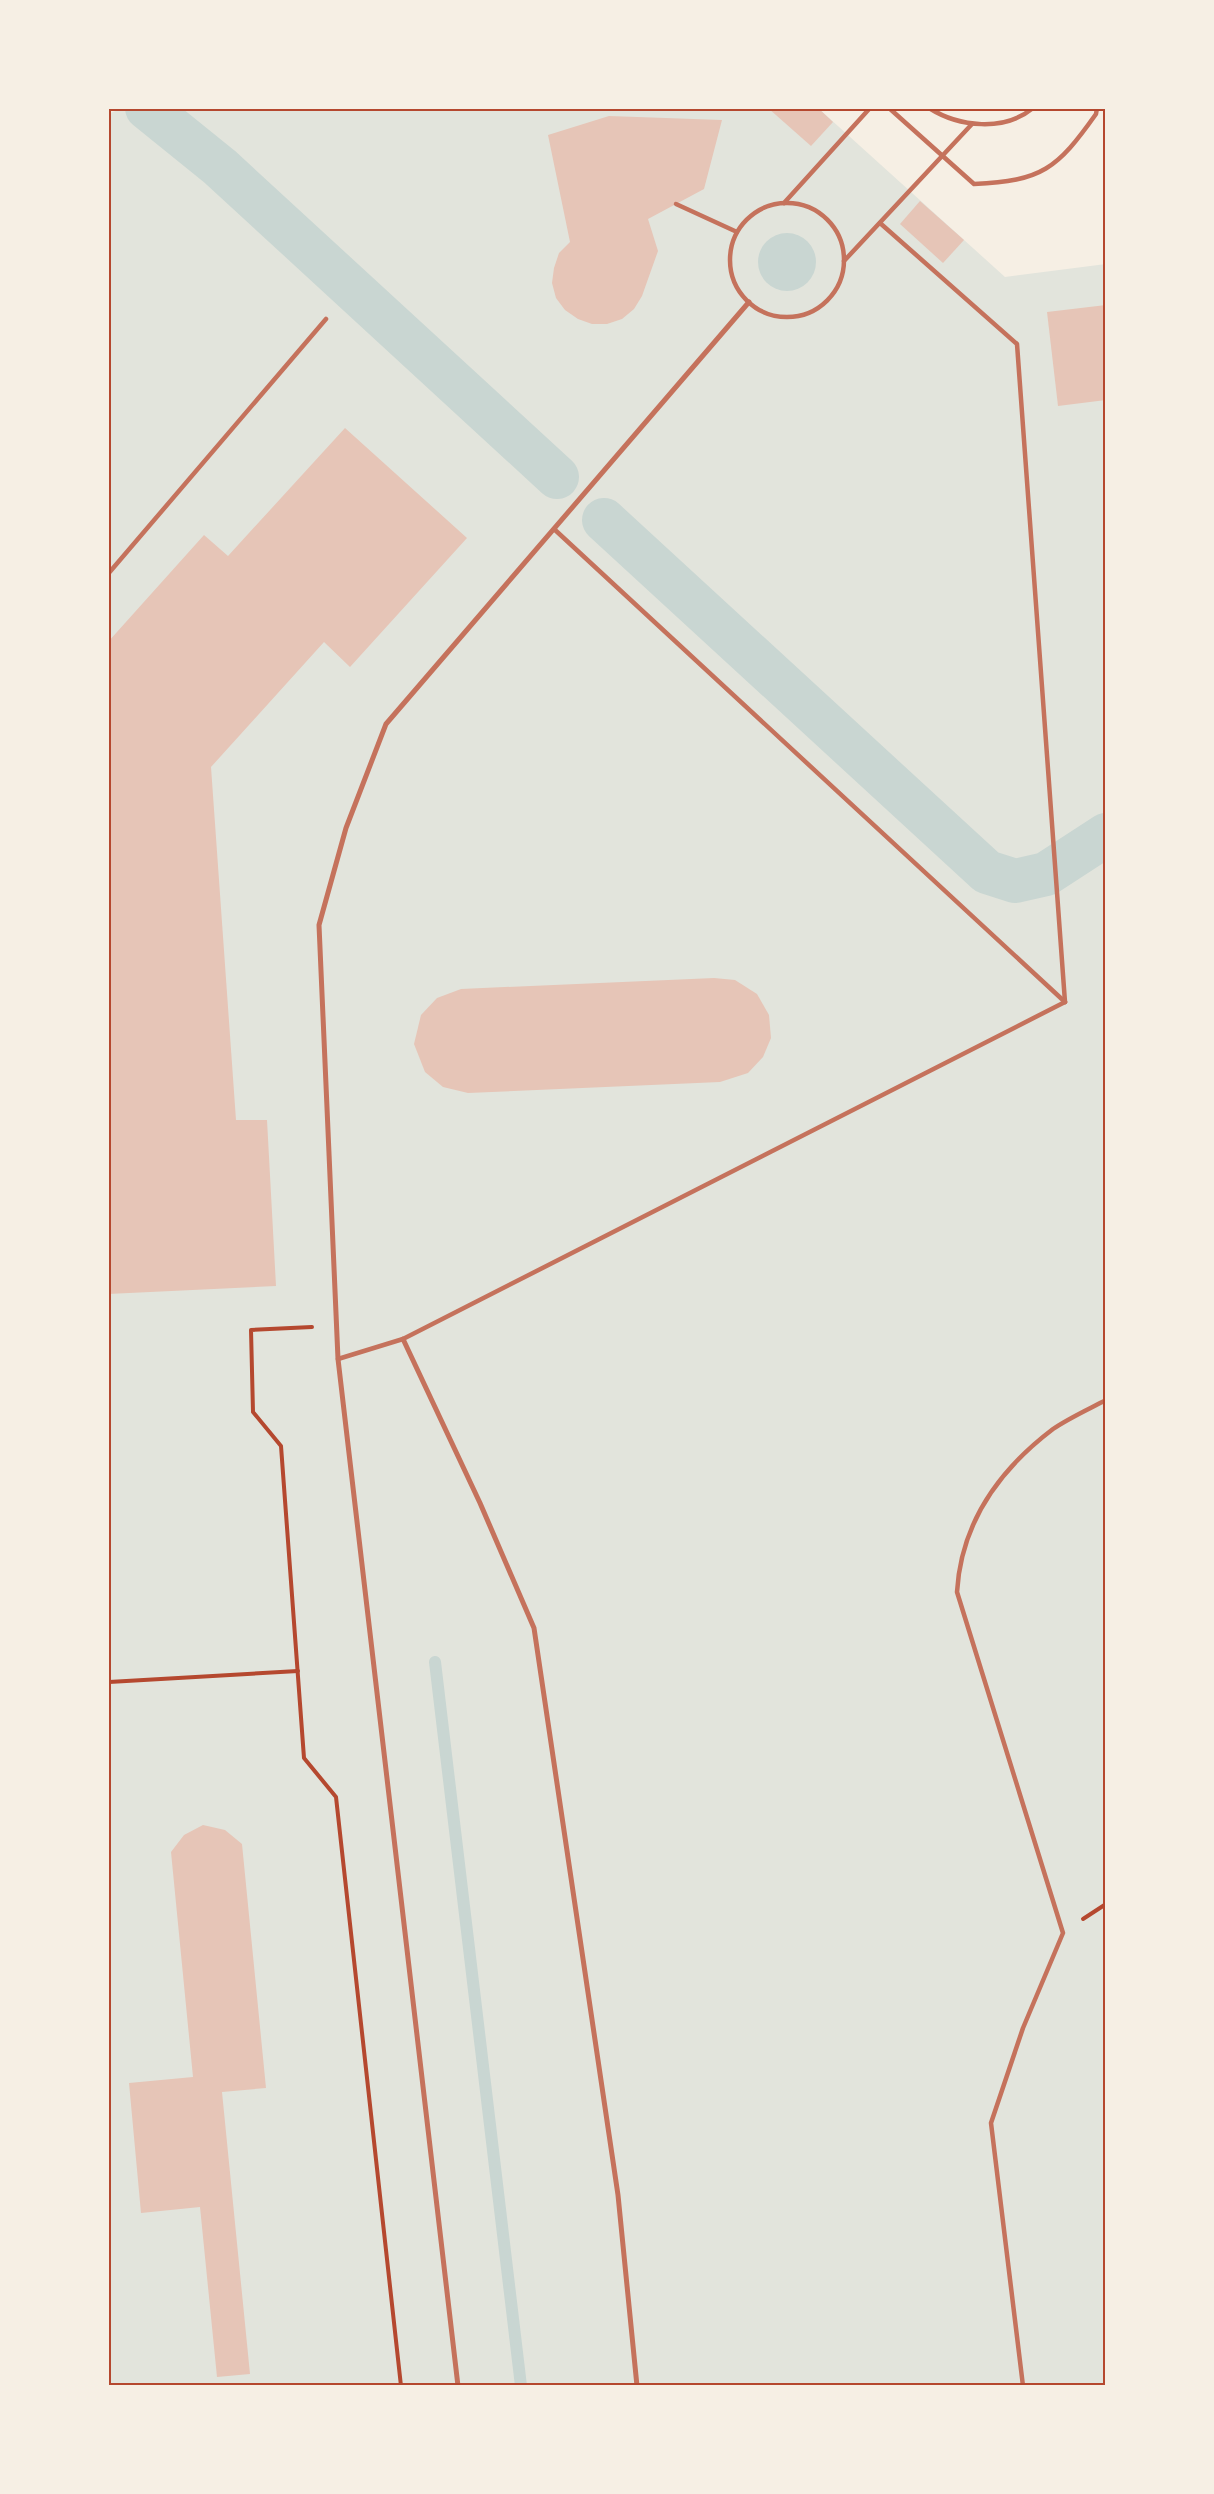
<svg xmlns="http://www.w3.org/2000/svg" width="1214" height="2494" viewBox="0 0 1214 2494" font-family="'Golos Text',sans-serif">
<rect width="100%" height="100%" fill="#f6efe4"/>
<path fill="#e2e4dc" d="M 123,108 L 818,108 L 1005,277 L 1106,264 L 1106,2386 L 108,2386 L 108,114 Z"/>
<circle fill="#c9d6d2" cx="787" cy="262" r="29"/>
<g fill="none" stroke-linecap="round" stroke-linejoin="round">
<path stroke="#c9d6d2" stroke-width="12" d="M 435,1662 L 521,2386"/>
<g stroke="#c9d6d2" stroke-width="44">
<path d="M 147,108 L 220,167 L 557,477"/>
<path d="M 604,520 L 987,872 L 1015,881 L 1046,874 L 1106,835"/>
</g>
</g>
<g fill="#e6c5b7">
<path d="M 768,108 L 818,108 L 833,122 L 811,146 Z"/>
<path d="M 609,116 L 722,120 L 704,189 L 648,219 L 658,251 L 642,296 L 634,309 L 622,319 L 607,324 L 592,324 L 578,319 L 565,310 L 556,298 L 552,283 L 554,268 L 559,253 L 570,242 L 548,135 Z"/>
<path d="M 920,201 L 964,240 L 943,263 L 900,224 Z"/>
<path d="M 1106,305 L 1106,400 L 1058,406 L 1047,312 Z"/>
<path d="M 345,428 L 467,538 L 350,667 L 324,642 L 211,767 L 236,1120 L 267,1120 L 276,1286 L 108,1294 L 108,642 L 204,535 L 228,556 Z"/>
<path d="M 714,978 L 735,980 L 757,994 L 769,1015 L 771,1038 L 763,1057 L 748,1073 L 720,1082 L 468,1093 L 443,1087 L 425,1072 L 414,1044 L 421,1015 L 437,998 L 461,989 Z"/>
<path d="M 203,1825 L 225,1830 L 242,1844 L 266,2088 L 222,2092 L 250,2374 L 217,2377 L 200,2207 L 141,2213 L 129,2083 L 193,2077 L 171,1852 L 184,1835 Z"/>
</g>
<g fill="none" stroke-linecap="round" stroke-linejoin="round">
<g stroke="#b5482f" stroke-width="4">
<path d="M 312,1327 L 251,1330 L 253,1412 L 281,1446 L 304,1758 L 336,1797 L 401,2386"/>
<path d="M 108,1665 L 109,1682 L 298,1671"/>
<path d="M 1083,1919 L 1106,1904"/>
</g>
<g stroke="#c5725c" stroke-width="4.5">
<path d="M 889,108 L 974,184 C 1042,181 1057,169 1096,114 L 1097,108"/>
<path d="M 929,108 C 959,127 1004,132 1033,108"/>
<path d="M 784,203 L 870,108"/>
<circle cx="787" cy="260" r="57"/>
<path d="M 676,204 L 737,232"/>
<path d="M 880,223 L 1017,344 L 1065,1002"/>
<path d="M 844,261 L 972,124"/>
<path d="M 554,529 L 1065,1002"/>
<path d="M 108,574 L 326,319"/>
<path d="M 338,1359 L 403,1339 L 1065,1002"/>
<path d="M 1023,2386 L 991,2123 L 1023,2028 L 1063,1933 L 957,1592 C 961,1523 999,1470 1053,1429 C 1069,1418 1089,1409 1106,1400"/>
</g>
<g stroke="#c5725c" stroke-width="5">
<path d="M 403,1339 L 480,1503 L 534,1628 L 618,2195 L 637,2386"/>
<path d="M 458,2386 L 338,1359 L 319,925 L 346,828 L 386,724 L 749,302"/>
</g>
</g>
<rect width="1214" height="2494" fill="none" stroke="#f6efe4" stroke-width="219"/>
<rect x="110" y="110" width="994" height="2274" fill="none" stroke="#b5482f" stroke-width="2"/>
</svg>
